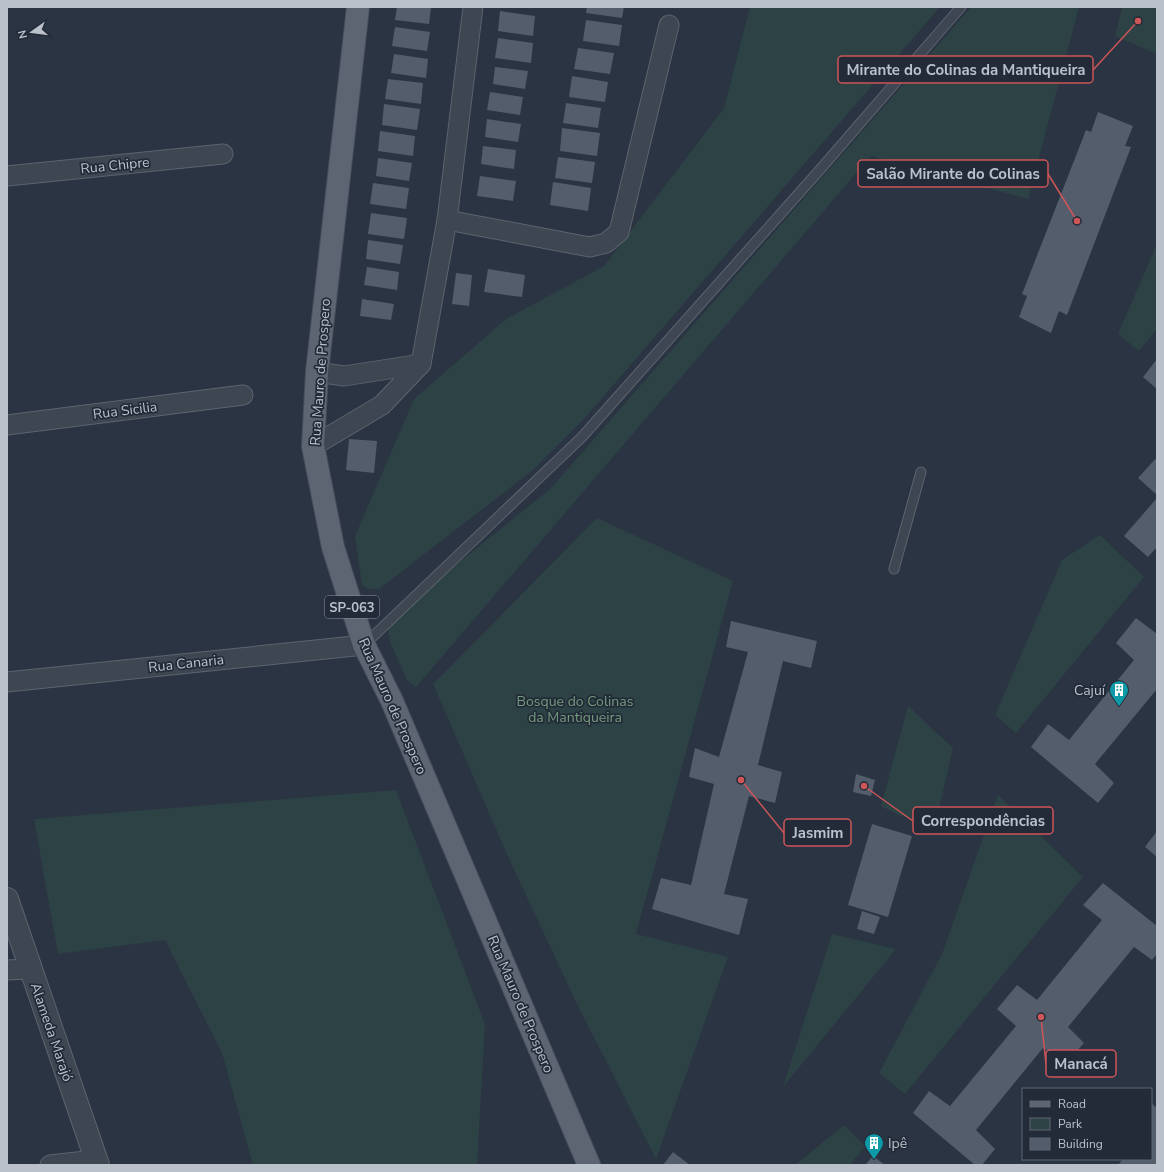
<svg xmlns="http://www.w3.org/2000/svg" width="1164" height="1172" viewBox="0 0 1164 1172" font-family="'Nunito Sans',sans-serif">
<rect width="100%" height="100%" fill="#2a3442"/>
<g fill="#2d4244">
<path d="M 750,7 L 940,7 L 584,419 L 532,471 L 379,589 L 370,589 L 362,585 L 355,536 L 414,399 L 506,319 L 604,266 L 724,108 Z"/>
<path d="M 971,7 L 1079,7 L 1028,199 L 871,156 L 416,687 L 407,680 L 390,642 L 388,628 L 394,615 L 551,488 Z"/>
<path d="M 1122,7 L 1157,7 L 1157,54 L 1115,36 Z"/>
<path d="M 1157,244 L 1157,329 L 1139,351 L 1118,334 Z"/>
<path d="M 597,518 L 733,581 L 636,934 L 728,957 L 656,1159 L 576,1002 L 509,859 L 433,684 Z"/>
<path d="M 1100,535 L 1144,577 L 1016,733 L 995,715 L 1062,560 Z"/>
<path d="M 908,706 L 953,748 L 935,826 L 898,815 L 881,806 Z"/>
<path d="M 396,790 L 485,1024 L 477,1165 L 253,1165 L 222,1053 L 165,940 L 58,954 L 34,819 Z"/>
<path d="M 998,795 L 1083,877 L 905,1094 L 879,1073 L 942,954 Z"/>
<path d="M 832,934 L 896,949 L 783,1087 Z"/>
<path d="M 844,1125 L 865,1146 L 850,1165 L 795,1165 Z"/>
</g>
<g fill="#535d6c">
<path d="M 397,7 L 431,7 L 429,24 L 395,20 Z"/>
<path d="M 587,7 L 624,7 L 622,18 L 586,13 Z"/>
<path d="M 500,11 L 535,16 L 533,36 L 498,31 Z"/>
<path d="M 586,20 L 622,25 L 619,46 L 583,41 Z"/>
<path d="M 395,27 L 430,32 L 427,51 L 392,46 Z"/>
<path d="M 498,38 L 533,43 L 531,63 L 495,58 Z"/>
<path d="M 578,48 L 614,53 L 610,74 L 574,69 Z"/>
<path d="M 394,54 L 428,59 L 426,78 L 391,73 Z"/>
<path d="M 495,67 L 528,71 L 525,89 L 493,84 Z"/>
<path d="M 572,76 L 608,82 L 605,102 L 569,97 Z"/>
<path d="M 388,79 L 423,83 L 421,104 L 385,99 Z"/>
<path d="M 490,92 L 523,97 L 520,115 L 487,110 Z"/>
<path d="M 566,103 L 601,108 L 598,128 L 563,123 Z"/>
<path d="M 384,104 L 420,109 L 417,130 L 382,125 Z"/>
<path d="M 1098,112 L 1133,126 L 1125,146 L 1131,147 L 1067,315 L 1059,311 L 1051,333 L 1019,317 L 1027,296 L 1022,294 L 1086,130 L 1091,132 Z"/>
<path d="M 487,119 L 521,124 L 518,142 L 485,137 Z"/>
<path d="M 562,128 L 600,133 L 597,156 L 560,151 Z"/>
<path d="M 380,131 L 415,136 L 413,156 L 378,151 Z"/>
<path d="M 483,146 L 516,150 L 514,169 L 481,164 Z"/>
<path d="M 558,157 L 595,162 L 592,183 L 555,178 Z"/>
<path d="M 378,158 L 412,163 L 409,181 L 376,176 Z"/>
<path d="M 480,176 L 516,181 L 513,201 L 477,196 Z"/>
<path d="M 553,182 L 591,188 L 588,211 L 550,205 Z"/>
<path d="M 373,183 L 409,188 L 406,209 L 370,204 Z"/>
<path d="M 371,213 L 407,218 L 404,239 L 368,234 Z"/>
<path d="M 368,240 L 403,245 L 400,264 L 366,259 Z"/>
<path d="M 367,267 L 399,272 L 397,290 L 364,285 Z"/>
<path d="M 488,269 L 525,275 L 522,297 L 484,292 Z"/>
<path d="M 456,273 L 472,275 L 469,306 L 452,304 Z"/>
<path d="M 362,299 L 394,304 L 391,320 L 360,316 Z"/>
<path d="M 1157,359 L 1157,389 L 1143,377 Z"/>
<path d="M 349,439 L 377,441 L 374,473 L 346,470 Z"/>
<path d="M 1157,457 L 1157,495 L 1138,478 Z"/>
<path d="M 1157,498 L 1157,547 L 1148,557 L 1124,536 Z"/>
<path d="M 1136,618 L 1157,634 L 1157,689 L 1095,764 L 1114,783 L 1098,803 L 1031,747 L 1048,724 L 1069,740 L 1134,660 L 1116,643 Z"/>
<path d="M 731,621 L 817,641 L 811,668 L 783,661 L 758,765 L 782,772 L 775,803 L 749,796 L 724,894 L 748,899 L 739,935 L 652,909 L 661,878 L 691,885 L 714,784 L 689,777 L 695,748 L 719,757 L 748,652 L 726,647 Z"/>
<path d="M 856,774 L 875,780 L 871,796 L 853,792 Z"/>
<path d="M 872,824 L 912,836 L 888,917 L 848,905 Z"/>
<path d="M 1157,831 L 1157,857 L 1145,847 Z"/>
<path d="M 1103,883 L 1157,926 L 1157,954 L 1152,960 L 1134,947 L 1068,1027 L 1084,1043 L 1066,1063 L 1043,1048 L 976,1130 L 995,1149 L 982,1165 L 975,1165 L 913,1113 L 929,1091 L 950,1106 L 1016,1026 L 997,1009 L 1017,985 L 1037,1000 L 1102,920 L 1083,905 Z"/>
<path d="M 862,911 L 880,917 L 874,934 L 857,929 Z"/>
<path d="M 1151,1103 L 1157,1108 L 1157,1165 L 1118,1165 L 1123,1159 L 1151,1159 Z"/>
<path d="M 673,1152 L 690,1165 L 663,1165 Z"/>
<path d="M 873,1156 L 885,1165 L 865,1165 Z"/>
</g>
<g fill="none" stroke-linecap="round" stroke-linejoin="round">
<g stroke="#5c646f" stroke-width="11">
<g id="service">
<path d="M 894,569 L 921,472"/>
<path d="M 364,645 L 582,437 L 817,173 L 961,7"/>
</g>
</g>
<g stroke="#5c646f" stroke-width="21">
<g id="minor">
<path d="M 7,176 L 223,154"/>
<path d="M 447,220 L 590,247 L 606,243 L 619,232 L 669,25"/>
<path d="M 317,372 L 344,376 L 421,364"/>
<path d="M 7,425 L 243,395"/>
<path d="M 313,446 L 382,405 L 421,364 L 447,220 L 473,7"/>
<path d="M 7,682 L 364,645"/>
<path d="M 7,970 L 31,969"/>
<path d="M 50,1165 L 95,1160"/>
</g>
</g>
<g stroke="#5c646f" stroke-width="24">
<path id="tertiary" d="M 7,899 L 98,1165"/>
</g>
<g stroke="#474f5b" stroke-width="24">
<path id="primary" d="M 358,7 L 317,372 L 313,446 L 333,547 L 364,645 L 392,701 L 589,1165"/>
</g>
<use href="#service" stroke="#3e4652" stroke-width="9"/>
<use href="#minor" stroke="#3e4652" stroke-width="19"/>
<use href="#tertiary" stroke="#3e4652" stroke-width="22"/>
<use href="#primary" stroke="#5c6571" stroke-width="22"/>
</g>
<defs>
<g id="building-pin" transform="scale(1)"><path d="M0 17L-7.5 6A9.5 9.5 0 1 1 7.5 6Z" fill="#0f9aa8" stroke="#222b37"/><path d="M-4-6H4V6H1V3H-1V6H-4ZM-2.5-4.3h1.7v1.8h-1.7ZM.8-4.3h1.7v1.8H.8ZM-2.5-1h1.7V.8h-1.7ZM.8-1h1.7V.8H.8Z" fill="#fff"/></g>
</defs>
<g fill-rule="evenodd">
<use href="#building-pin" x="1119" y="690"/>
<use href="#building-pin" x="874" y="1143"/>
</g>
<g text-anchor="middle" stroke-width="3.5" stroke-linejoin="round" paint-order="stroke">
<rect fill="#222b37" stroke="#8d949f" stroke-width="1" x="325" y="596" width="54" height="22" rx="3"/>
<g font-size="13" font-weight="bold" fill="#bbc1cb">
<text x="352" y="612">SP-063</text>
</g>
<g font-size="14" fill="#bbc1cb" stroke="#222b37">
<text transform="translate(115 165) rotate(-6)" y="5">Rua Chipre</text>
<text transform="translate(320 372) rotate(-86)" y="5">Rua Mauro de Prospero</text>
<text transform="translate(125 410) rotate(-7)" y="5">Rua Sicilia</text>
<text transform="translate(186 663) rotate(-6)" y="5">Rua Canaria</text>
<text transform="translate(393 706) rotate(66)" y="5">Rua Mauro de Prospero</text>
<text transform="translate(521 1004) rotate(67)" y="5">Rua Mauro de Prospero</text>
<text transform="translate(52 1032) rotate(71)" y="5">Alameda Marajó</text>
</g>
<g font-size="14" fill="#bbc1cb" stroke="#222b37" text-anchor="end">
<text x="1105" y="695">Cajuí</text>
<text x="888" y="1148" text-anchor="start">Ipê</text>
</g>
<g font-size="14" fill="#749a7d" stroke="#222b37">
<text x="575" y="706">Bosque do Colinas<tspan x="575" dy="16">da Mantiqueira</tspan></text>
</g>
</g>
<path fill="none" stroke="#ce5659" stroke-width="1.5" d="M1138 21L1093 70M1077 221L1048 174M864 786L913 821M741 780L784 833M1041 1017L1046 1064"/>
<g fill="#ce5659" stroke="#222b37" stroke-width="1.5">
<circle cx="1138" cy="21" r="4"/>
<circle cx="1077" cy="221" r="4"/>
<circle cx="864" cy="786" r="4"/>
<circle cx="741" cy="780" r="4"/>
<circle cx="1041" cy="1017" r="4"/>
</g>
<g fill="#222b37" stroke="#ce5659" stroke-width="1.5">
<rect x="838" y="56" width="255" height="27" rx="4"/>
<rect x="858" y="160" width="190" height="27" rx="4"/>
<rect x="913" y="807" width="140" height="27" rx="4"/>
<rect x="784" y="819" width="67" height="27" rx="4"/>
<rect x="1046" y="1050" width="70" height="27" rx="4"/>
</g>
<g font-size="15" text-anchor="middle" font-weight="bold" fill="#bbc1cb">
<text x="966" y="75">Mirante do Colinas da Mantiqueira</text>
<text x="953" y="179">Salão Mirante do Colinas</text>
<text x="983" y="826">Correspondências</text>
<text x="818" y="838">Jasmim</text>
<text x="1081" y="1069">Manacá</text>
</g>
<rect width="1164" height="1172" fill="none" stroke="#bbc1cb" stroke-width="16"/>
<rect x="1022" y="1088" width="130" height="72" fill="#222b37" stroke="#5f6772"/>
<rect x="1030" y="1101" width="20" height="6" fill="#5c6571" stroke="#5f6772"/>
<text x="1058" y="1108" font-size="12" fill="#bbc1cb">Road</text>
<rect x="1030" y="1118" width="20" height="12" fill="#2d4244" stroke="#5f6772"/>
<text x="1058" y="1128" font-size="12" fill="#bbc1cb">Park</text>
<rect x="1030" y="1138" width="20" height="12" fill="#535d6c" stroke="#5f6772"/>
<text x="1058" y="1148" font-size="12" fill="#bbc1cb">Building</text>
<g transform="translate(32 32) rotate(256)" stroke="#222b37" stroke-width="3" paint-order="stroke">
<path d="M0-3L7 15L0 10L-7 15Z" fill="#bbc1cb"/>
<text y="-6" font-size="11" font-weight="bold" text-anchor="middle" fill="#bbc1cb">N</text>
</g>
</svg>
